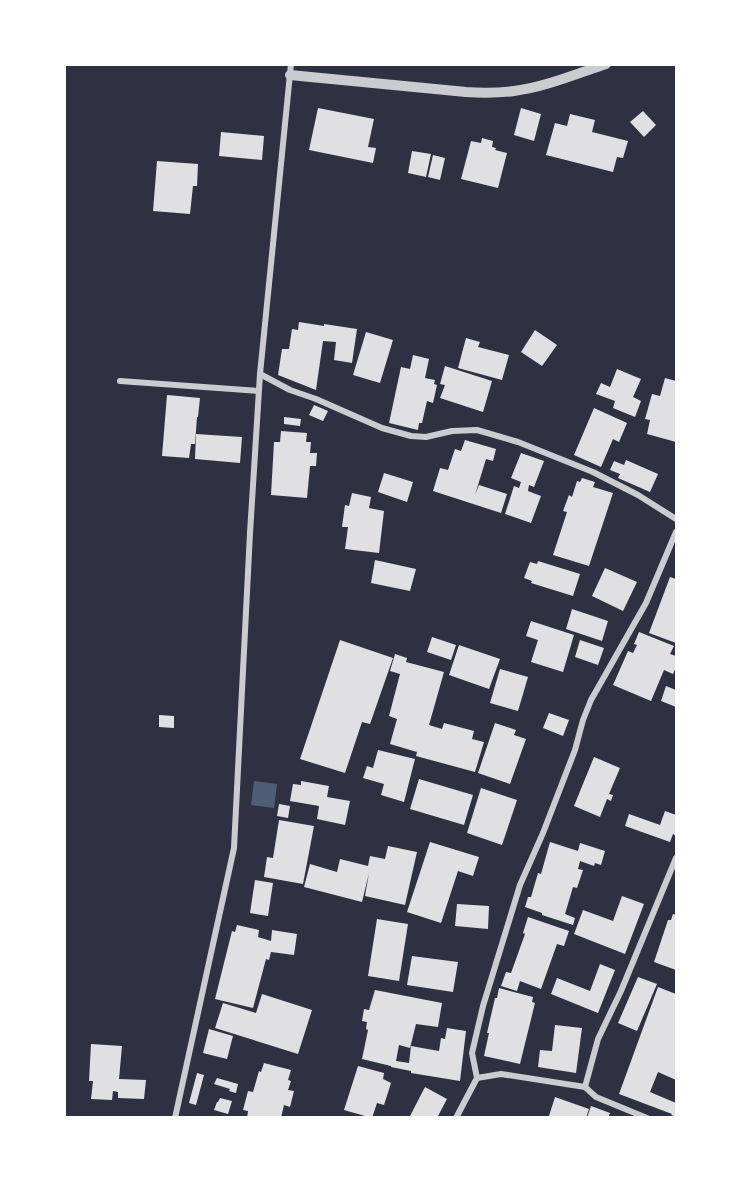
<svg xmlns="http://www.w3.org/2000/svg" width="741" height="1182" viewBox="0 0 741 1182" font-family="Signika,sans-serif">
<rect width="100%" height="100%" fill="#2d3142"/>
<path fill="#4f5d75" d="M 254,781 L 277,784 L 274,808 L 251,805 Z"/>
<g fill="#e0e0e3">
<path d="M 318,108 L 374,119 L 368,147 L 376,148 L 373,163 L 309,150 Z"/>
<path d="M 521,108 L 541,114 L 534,141 L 514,135 Z"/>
<path d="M 643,111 L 656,125 L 644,137 L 630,122 Z"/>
<path d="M 570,114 L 595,120 L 592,132 L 628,141 L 623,158 L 617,157 L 613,172 L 546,155 L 555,123 L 567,126 Z"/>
<path d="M 221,132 L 264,136 L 262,160 L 219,156 Z"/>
<path d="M 482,138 L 493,141 L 492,147 L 496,148 L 495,150 L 507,153 L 498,188 L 461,179 L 471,141 L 481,143 Z"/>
<path d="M 412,151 L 431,154 L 426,177 L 408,173 Z"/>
<path d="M 433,155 L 445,158 L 440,180 L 428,177 Z"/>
<path d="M 157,161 L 198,164 L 197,186 L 193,186 L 190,214 L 153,211 Z"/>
<path d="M 299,322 L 324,326 L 324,324 L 357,329 L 352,363 L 334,360 L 336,342 L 323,341 L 316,390 L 278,375 L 282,349 L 289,349 L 292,329 L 298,330 Z"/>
<path d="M 535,330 L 557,345 L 542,366 L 521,352 Z"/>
<path d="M 366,332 L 393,340 L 380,383 L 353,375 Z"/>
<path d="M 466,338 L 480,342 L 478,347 L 509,355 L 502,380 L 458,368 Z"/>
<path d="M 413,355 L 429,359 L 425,378 L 435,380 L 434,384 L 437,385 L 433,403 L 427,401 L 422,423 L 419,423 L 418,430 L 389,423 L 401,367 L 410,369 Z"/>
<path d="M 445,366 L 492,381 L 483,412 L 440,398 L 445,385 L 440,384 Z"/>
<path d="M 617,369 L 641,379 L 633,397 L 641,401 L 635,417 L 613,408 L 615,401 L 596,394 L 601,383 L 610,387 Z"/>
<path d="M 665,378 L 676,381 L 676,442 L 647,434 L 650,420 L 645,419 L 652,394 L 660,396 Z"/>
<path d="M 167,395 L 200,398 L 198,417 L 197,417 L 195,444 L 191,444 L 189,458 L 162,456 Z"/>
<path d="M 314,405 L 328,411 L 323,421 L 309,415 Z"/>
<path d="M 594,408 L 627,423 L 619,442 L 613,439 L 601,467 L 574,455 Z"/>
<path d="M 284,417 L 301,419 L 300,426 L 284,424 Z"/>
<path d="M 281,431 L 307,433 L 306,442 L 311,442 L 310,453 L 317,453 L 316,466 L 310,466 L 307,498 L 271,495 L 274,442 L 280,442 Z"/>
<path d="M 196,434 L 242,437 L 240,463 L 195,459 Z"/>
<path d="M 465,440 L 496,449 L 493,461 L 486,459 L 475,495 L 479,485 L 507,494 L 501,513 L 433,491 L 440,468 L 448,470 L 455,449 L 461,451 Z"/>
<path d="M 521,453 L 544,461 L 534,487 L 529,485 L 528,491 L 541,496 L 531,523 L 505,514 L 514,486 L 519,488 L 521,482 L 511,478 Z"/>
<path d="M 626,460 L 658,474 L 650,492 L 618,478 L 620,474 L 610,470 L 614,461 L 624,465 Z"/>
<path d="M 384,473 L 413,482 L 407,502 L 378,492 Z"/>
<path d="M 582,478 L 595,482 L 593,487 L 613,493 L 589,566 L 553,555 L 567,512 L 563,511 L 569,495 L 572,497 L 577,481 L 580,482 Z"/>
<path d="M 352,493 L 371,497 L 369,508 L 384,511 L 379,553 L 345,549 L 348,527 L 342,527 L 345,505 L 349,506 Z"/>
<path d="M 375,560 L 416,569 L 410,591 L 371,583 Z"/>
<path d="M 538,561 L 580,574 L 573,596 L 531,583 L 532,581 L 524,578 L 530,562 L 537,564 Z"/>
<path d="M 605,568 L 637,582 L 623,611 L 592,596 Z"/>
<path d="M 670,577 L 676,579 L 676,643 L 649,633 Z"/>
<path d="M 572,609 L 608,621 L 602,641 L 566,629 Z"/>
<path d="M 531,621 L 574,635 L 563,672 L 531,662 L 538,640 L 526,636 Z"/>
<path d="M 639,632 L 674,646 L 670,654 L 676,656 L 676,667 L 673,674 L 664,670 L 651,701 L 613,685 L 628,651 L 633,653 L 637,645 L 634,644 Z"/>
<path d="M 432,637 L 456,645 L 451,660 L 427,652 Z"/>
<path d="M 340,640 L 393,658 L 370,724 L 362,722 L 345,773 L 300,759 Z"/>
<path d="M 580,640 L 604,648 L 598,665 L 575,657 Z"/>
<path d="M 459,645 L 500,659 L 489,689 L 449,675 Z"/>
<path d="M 395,654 L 407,658 L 406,662 L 444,672 L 429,725 L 442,729 L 444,723 L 474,731 L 472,739 L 484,742 L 475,772 L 416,756 L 417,752 L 390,744 L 397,719 L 389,716 L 400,674 L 390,671 Z"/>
<path d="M 500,669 L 528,677 L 518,711 L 490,703 Z"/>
<path d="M 666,686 L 676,690 L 676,707 L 661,701 Z"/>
<path d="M 549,713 L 569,720 L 563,736 L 543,728 Z"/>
<path d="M 159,715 L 174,716 L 174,728 L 159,727 Z"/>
<path d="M 495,723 L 516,730 L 514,735 L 526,739 L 510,784 L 478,773 Z"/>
<path d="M 378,750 L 415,759 L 404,802 L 381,795 L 384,784 L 363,778 L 367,766 L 373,768 Z"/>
<path d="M 594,757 L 620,768 L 609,794 L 613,795 L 611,801 L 607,799 L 600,817 L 574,806 Z"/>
<path d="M 419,779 L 473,795 L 464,825 L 410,809 Z"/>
<path d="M 301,781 L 329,786 L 327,797 L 350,801 L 345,825 L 317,819 L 319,806 L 290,801 L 293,784 L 301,785 Z"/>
<path d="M 481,788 L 517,800 L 502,845 L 467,833 Z"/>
<path d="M 279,804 L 290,806 L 288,818 L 277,816 Z"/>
<path d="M 665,811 L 676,815 L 676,836 L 673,834 L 670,842 L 625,826 L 629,814 L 660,825 Z"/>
<path d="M 279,820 L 314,826 L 303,884 L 264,877 L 267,857 L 273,858 Z"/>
<path d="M 430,842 L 479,857 L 473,876 L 458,871 L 441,923 L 407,912 Z"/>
<path d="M 550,842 L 578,851 L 580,843 L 605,851 L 601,865 L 595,863 L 594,866 L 580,861 L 578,869 L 583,870 L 577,888 L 573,887 L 565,914 L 575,918 L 573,925 L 542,915 L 542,913 L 525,907 L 528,897 L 531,897 L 538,873 L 541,874 Z"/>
<path d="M 388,846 L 417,852 L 405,905 L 365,896 L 369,873 L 362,902 L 304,887 L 310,864 L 337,872 L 340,859 L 368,866 L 370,856 L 385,859 Z"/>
<path d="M 255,880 L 273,883 L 268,916 L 250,913 Z"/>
<path d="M 622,896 L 644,904 L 625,954 L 574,934 L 583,910 L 613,921 Z"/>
<path d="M 457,904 L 489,906 L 488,929 L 455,926 Z"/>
<path d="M 673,914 L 676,915 L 676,970 L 654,962 L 668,920 L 671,920 Z"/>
<path d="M 528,917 L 569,931 L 564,946 L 557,944 L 541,989 L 520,981 L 517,991 L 501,986 L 506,972 L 511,973 L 525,934 L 523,933 Z"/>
<path d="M 377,919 L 408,924 L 399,981 L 368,976 Z"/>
<path d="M 237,925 L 259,930 L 258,937 L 271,941 L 272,930 L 297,934 L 294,955 L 271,952 L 269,960 L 266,959 L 253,1008 L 215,999 L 232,931 L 235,932 Z"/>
<path d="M 412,956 L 458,962 L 453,992 L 407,985 Z"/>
<path d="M 600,964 L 615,970 L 598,1013 L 551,994 L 557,978 L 590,991 Z"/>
<path d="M 638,977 L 657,984 L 637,1031 L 618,1023 Z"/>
<path d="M 658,987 L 676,994 L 676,1080 L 658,1072 L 650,1092 L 676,1103 L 676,1117 L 671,1115 L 672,1114 L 619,1094 Z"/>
<path d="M 499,988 L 533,997 L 532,1002 L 535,1003 L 520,1064 L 484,1056 L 489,1033 L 487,1033 L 495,998 L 497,998 Z"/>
<path d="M 375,990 L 442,1003 L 438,1027 L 416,1024 L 410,1048 L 399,1045 L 396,1061 L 409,1063 L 411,1046 L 439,1051 L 441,1038 L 445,1039 L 447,1028 L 466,1031 L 460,1081 L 411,1073 L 411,1071 L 391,1067 L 391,1066 L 362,1059 L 368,1030 L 366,1029 L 367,1022 L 362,1021 L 364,1009 L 369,1010 Z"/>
<path d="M 262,994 L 312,1010 L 298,1054 L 215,1028 L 223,1003 L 256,1013 Z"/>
<path d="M 555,1025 L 582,1028 L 576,1073 L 538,1067 L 540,1050 L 552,1051 Z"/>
<path d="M 209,1029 L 233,1036 L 227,1059 L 203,1053 Z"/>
<path d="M 91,1044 L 122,1046 L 119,1079 L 146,1080 L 144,1099 L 118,1098 L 118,1092 L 113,1091 L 112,1100 L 91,1099 L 93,1081 L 89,1081 Z"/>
<path d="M 264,1063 L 291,1070 L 288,1080 L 291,1081 L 288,1090 L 294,1091 L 290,1107 L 284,1105 L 281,1118 L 247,1118 L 248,1111 L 243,1110 L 248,1091 L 253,1092 L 259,1071 L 261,1072 Z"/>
<path d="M 358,1066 L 384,1073 L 383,1079 L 391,1083 L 384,1105 L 377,1103 L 372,1118 L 344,1110 Z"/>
<path d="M 197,1073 L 204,1075 L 196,1105 L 189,1103 Z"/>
<path d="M 217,1078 L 238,1084 L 236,1093 L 229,1091 L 230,1089 L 214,1084 Z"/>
<path d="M 425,1087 L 447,1099 L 437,1118 L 409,1118 Z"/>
<path d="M 555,1097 L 589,1109 L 586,1118 L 553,1118 L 549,1116 Z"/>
<path d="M 220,1098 L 232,1101 L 228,1114 L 214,1110 L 217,1102 L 218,1102 Z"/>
<path d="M 591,1106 L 610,1113 L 608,1118 L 587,1118 Z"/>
</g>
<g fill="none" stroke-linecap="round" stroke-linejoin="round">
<g stroke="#caccd0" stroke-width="6">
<path d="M 260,374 L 290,390 L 316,399 L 382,428 L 411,436 L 426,437 L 452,431 L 477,430 L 518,442 L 593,472 L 638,495 L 676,519"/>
<path d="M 120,381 L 258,391"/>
<path d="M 477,1078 L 501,1074 L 585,1087 L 596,1097 L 647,1118"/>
<path d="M 585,1087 L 598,1039 L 621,991 L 676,858"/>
<path d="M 175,1118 L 234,848 L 250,533 L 260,374 L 291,64"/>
<path d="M 456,1118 L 477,1078 L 472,1053 L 483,1006 L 520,885 L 543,833 L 575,750 L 583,720 L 591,700 L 646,603 L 676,532"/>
</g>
<path stroke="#caccd0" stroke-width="10" d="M 290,75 L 466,92 C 482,93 498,93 514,91 C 545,87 576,74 606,64"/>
</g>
<rect width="741" height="1182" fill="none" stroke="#ffffff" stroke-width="132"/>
</svg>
